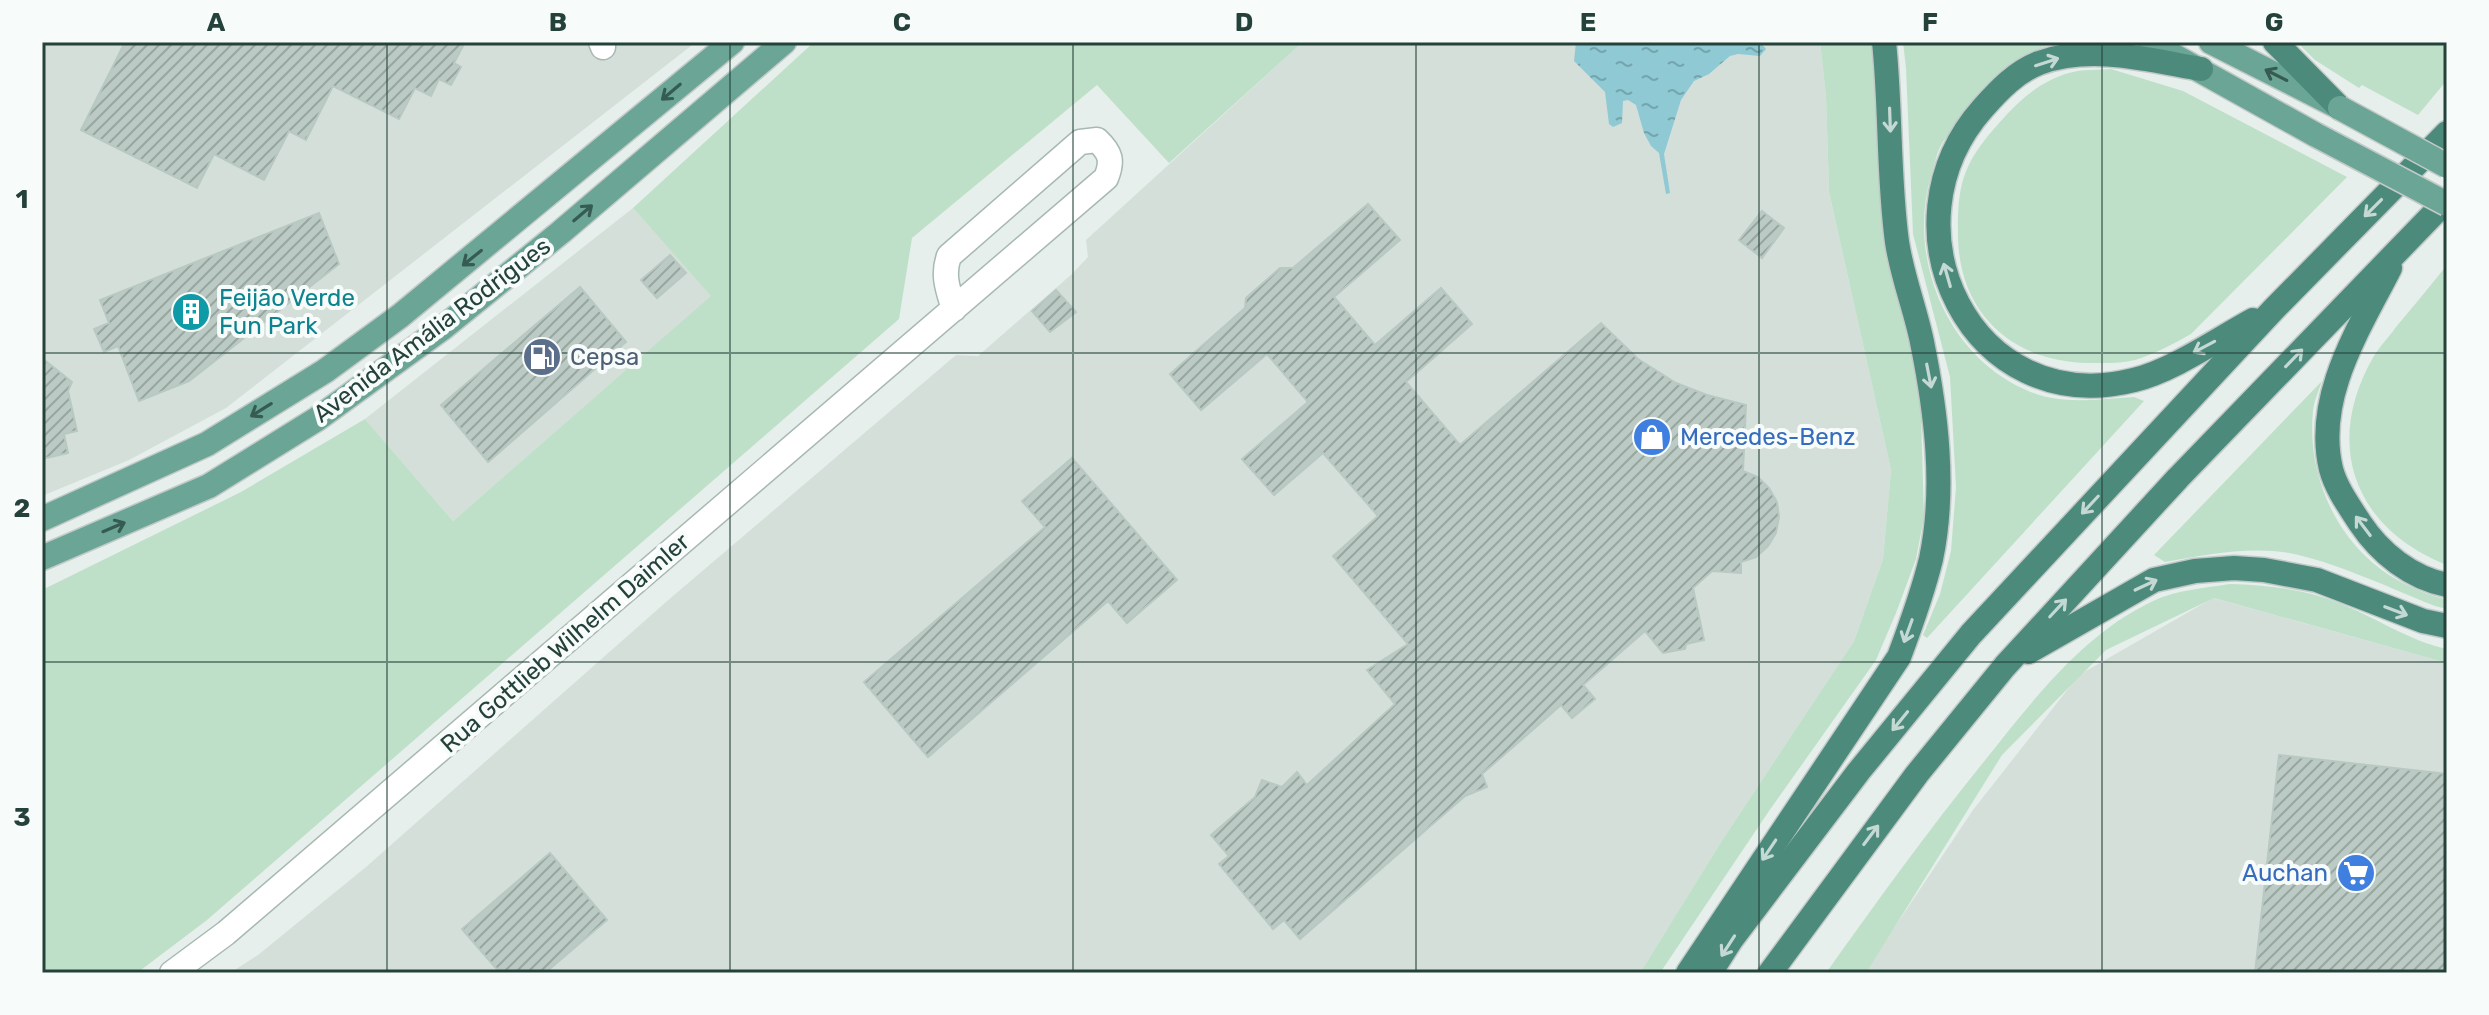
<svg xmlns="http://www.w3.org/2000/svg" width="2489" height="1015" viewBox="0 0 2489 1015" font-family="Rubik,sans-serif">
<defs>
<pattern id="water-ripples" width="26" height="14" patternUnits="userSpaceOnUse" patternTransform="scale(2)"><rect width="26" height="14" fill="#8ec9d4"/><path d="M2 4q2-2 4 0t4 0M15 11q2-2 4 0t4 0" fill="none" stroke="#74a5ad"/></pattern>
<pattern id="building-hatch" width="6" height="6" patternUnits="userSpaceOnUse" patternTransform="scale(2)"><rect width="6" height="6" fill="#bbcac4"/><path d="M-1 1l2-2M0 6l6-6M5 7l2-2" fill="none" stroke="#98a6a0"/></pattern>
</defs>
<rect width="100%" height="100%" fill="#e6efeb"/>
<g fill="#d4dfda">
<path d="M 42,42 L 696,42 L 226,408 L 129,460 L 42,496 Z"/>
<path d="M 1303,42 L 1820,42 L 1826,96 L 1829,192 L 1891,470 L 1883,559 L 1854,641 L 1721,842 L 1640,973 L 230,973 L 258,955 L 366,867 L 666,602 L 956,355 L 978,356 L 1072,274 L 1088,257 L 1086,240 Z"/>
<path d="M 633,208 L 712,296 L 453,521 L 365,419 Z"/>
<path d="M 2213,598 L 2447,663 L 2447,973 L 1864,973 L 1973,810 L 2079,675 Z"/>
</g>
<g fill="#bfe0c8">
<path d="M 814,42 L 1303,42 L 1169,163 L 1097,85 L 912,238 L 899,319 L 207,920 L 137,973 L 42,973 L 42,590 L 241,492 L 365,419 L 453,521 L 711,296 L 633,208 Z"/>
<path d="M 1820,42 L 1872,42 L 1887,248 L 1914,365 L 1921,413 L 1924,517 L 1916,559 L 1896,613 L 1876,660 L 1769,811 L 1660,973 L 1640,973 L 1721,842 L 1854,641 L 1883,559 L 1891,470 L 1829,192 L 1826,96 Z"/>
<path d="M 1903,42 L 2060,42 C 2021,51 1992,77 1969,108 C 1960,121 1947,134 1940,147 C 1936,156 1934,167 1931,176 C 1907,257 1946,355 2026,390 C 2060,406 2098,399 2134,397 L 2144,401 L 1927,638 L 1923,635 L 1940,594 L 1951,551 L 1956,487 L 1950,377 L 1913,234 L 1906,68 Z"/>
<path d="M 2297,42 L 2447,42 L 2447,80 L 2418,115 L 2362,85 L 2359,88 L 2315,60 Z"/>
<path d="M 2111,69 L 2183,91 L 2347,177 L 2191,334 C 2173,344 2155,354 2135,360 C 2120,364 2103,363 2087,363 C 2012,361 1960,314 1958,238 C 1957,183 1963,163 2000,122 C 2020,100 2040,81 2069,73 C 2082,69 2098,70 2111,69 Z"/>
<path d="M 2447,265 L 2447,565 C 2353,528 2323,443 2374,356 C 2380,346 2389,337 2396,327 C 2413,307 2430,286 2447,265 Z"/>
<path d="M 2322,381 C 2319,390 2314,401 2313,411 C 2306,481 2342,554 2407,585 C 2420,591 2432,597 2447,599 L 2447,609 L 2435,606 C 2392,589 2333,561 2289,553 C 2247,546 2206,555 2165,562 L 2154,555 Z"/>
<path d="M 2230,584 C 2267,585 2304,589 2339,603 C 2375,617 2409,641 2447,649 L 2447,663 L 2214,598 L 2106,650 L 2002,755 L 1866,973 L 1826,973 C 1878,900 1930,828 1986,759 C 2033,700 2083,634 2153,601 C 2176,590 2205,588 2230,584 Z"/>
</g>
<path fill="url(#water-ripples)" d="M 1576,42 L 1760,42 L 1766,49 L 1760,56 L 1738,54 L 1730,56 L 1709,74 L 1694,81 L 1681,100 L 1664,154 L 1670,193 L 1666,194 L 1659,153 L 1651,146 L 1644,133 L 1636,105 L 1628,100 L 1623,101 L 1622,123 L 1613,127 L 1609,124 L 1605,92 L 1574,61 Z"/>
<g fill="url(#building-hatch)" stroke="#b8c9c2" stroke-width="2">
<path d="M 125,42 L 465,42 L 454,63 L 461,67 L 451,85 L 439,79 L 431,96 L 415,88 L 399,119 L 333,86 L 306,140 L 289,131 L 264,180 L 214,154 L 197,188 L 81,130 Z"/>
<path d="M 1368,204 L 1400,240 L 1334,297 L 1375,345 L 1441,288 L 1472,324 L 1406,382 L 1460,445 L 1601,323 L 1638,359 L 1676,383 L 1707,395 L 1746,405 L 1743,471 L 1758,477 L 1769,488 L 1777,502 L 1779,517 L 1776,533 L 1768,546 L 1756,557 L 1741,562 L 1741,573 L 1712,571 L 1693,588 L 1704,640 L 1686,644 L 1685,649 L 1663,653 L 1645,631 L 1583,685 L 1595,699 L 1572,718 L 1561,705 L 1482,774 L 1487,787 L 1465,796 L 1300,939 L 1284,920 L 1273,929 L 1219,864 L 1229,856 L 1211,835 L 1255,797 L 1262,780 L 1282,787 L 1297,772 L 1307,785 L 1395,704 L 1367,670 L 1408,644 L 1333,556 L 1378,516 L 1323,453 L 1274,495 L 1242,459 L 1308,402 L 1267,354 L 1201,410 L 1170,374 L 1245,308 L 1246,298 L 1280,268 L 1293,268 Z"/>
<path d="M 1762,211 L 1784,228 L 1762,258 L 1739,240 Z"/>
<path d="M 319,213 L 339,264 L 189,381 L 139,401 L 118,346 L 104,352 L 94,329 L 109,323 L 100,300 Z"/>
<path d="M 670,255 L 686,273 L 657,298 L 641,280 Z"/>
<path d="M 580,287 L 626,342 L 488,462 L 441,405 Z"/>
<path d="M 1056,290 L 1076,312 L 1050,332 L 1032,311 Z"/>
<path d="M 42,358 L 72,382 L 68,391 L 77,431 L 64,434 L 68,453 L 42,459 Z"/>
<path d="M 1072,458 L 1177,580 L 1127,623 L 1108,601 L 928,757 L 864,682 L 1045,527 L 1022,501 Z"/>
<path d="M 2279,755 L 2447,774 L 2447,973 L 2255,973 Z"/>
<path d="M 550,853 L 607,920 L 545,973 L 500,973 L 462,929 Z"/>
</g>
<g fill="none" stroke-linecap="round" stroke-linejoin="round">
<g stroke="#a8b8b2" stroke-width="27">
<g id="minor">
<path d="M 601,42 L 603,47"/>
<path d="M 172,973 L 226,933 L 1106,178 C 1113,161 1111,153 1097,140 L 1080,142 L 949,256 C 942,275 948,290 954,309"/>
</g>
</g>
<g stroke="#c2cac8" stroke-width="27">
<g id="primary">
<path d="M 2149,42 L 2316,135"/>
<path d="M 2211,42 L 2335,105"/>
<path d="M 42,519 L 207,444 L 325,371 L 400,316 L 732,42"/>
<path d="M 42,558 L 209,486 L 317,419 L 444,327 L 561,232 L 784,42"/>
</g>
</g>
<g stroke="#c2cac8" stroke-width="27">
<g id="trunk">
<path d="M 2275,42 L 2340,108"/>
<path d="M 2201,69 C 2149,60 2091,44 2039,63 C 2016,72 1999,90 1983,108 C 1878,226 1971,421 2134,380 C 2172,371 2218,339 2253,320"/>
<path d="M 2390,268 C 2359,329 2314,397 2331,469 C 2336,488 2349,506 2360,523 C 2380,553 2411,578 2447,585"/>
<path d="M 2028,652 L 2154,580 L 2195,571 L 2234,568 L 2264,570 L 2317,580 L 2423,621 L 2447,626"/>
<path d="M 1688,973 L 1899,657 C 1911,625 1923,592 1931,559 C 1946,488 1936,411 1922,342 C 1915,308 1902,276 1897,242 C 1888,176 1891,108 1884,42"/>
<path d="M 1710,973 L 1731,940 L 1859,771 L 1971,634 L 2273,310 L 2447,133"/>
<path d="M 1770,973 L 1917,774 L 2005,666 L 2178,478 L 2447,200"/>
</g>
</g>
<use href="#minor" stroke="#fff" stroke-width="24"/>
<use href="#primary" stroke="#6aa596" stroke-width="24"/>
<use href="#trunk" stroke="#4c8a7c" stroke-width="24"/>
<g stroke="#c2cac8" stroke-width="27" stroke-linecap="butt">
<g id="primary-bridge">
<path d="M 2340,108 L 2447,166"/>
<path d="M 2316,135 L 2447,204"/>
</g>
</g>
<use href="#primary-bridge" stroke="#6aa596" stroke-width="24"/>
</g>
<defs><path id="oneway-shaft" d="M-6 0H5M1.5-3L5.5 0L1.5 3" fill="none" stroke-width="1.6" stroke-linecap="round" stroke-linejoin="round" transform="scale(2)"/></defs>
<g stroke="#c4d9d4">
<use href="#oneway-shaft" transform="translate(2047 62) rotate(-18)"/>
<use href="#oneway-shaft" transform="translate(1890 120) rotate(88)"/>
<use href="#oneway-shaft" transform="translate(2373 208) rotate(135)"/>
<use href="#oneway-shaft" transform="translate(1947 275) rotate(-106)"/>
<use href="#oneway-shaft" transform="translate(2204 347) rotate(152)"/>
<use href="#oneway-shaft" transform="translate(2294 358) rotate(-46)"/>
<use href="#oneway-shaft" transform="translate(1929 376) rotate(79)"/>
<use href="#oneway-shaft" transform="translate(2090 505) rotate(133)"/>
<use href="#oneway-shaft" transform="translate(2363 526) rotate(-127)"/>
<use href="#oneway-shaft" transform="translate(2146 585) rotate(-25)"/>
<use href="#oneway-shaft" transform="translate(2058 608) rotate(-47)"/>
<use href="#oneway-shaft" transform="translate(2396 611) rotate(21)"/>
<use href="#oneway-shaft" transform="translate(1908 631) rotate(110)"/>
<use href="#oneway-shaft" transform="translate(1900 721) rotate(129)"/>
<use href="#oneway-shaft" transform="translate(1871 835) rotate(-53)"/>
<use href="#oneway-shaft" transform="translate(1769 850) rotate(124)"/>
<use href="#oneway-shaft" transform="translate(1728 946) rotate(123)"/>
</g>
<g stroke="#365b51">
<use href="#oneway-shaft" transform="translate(2276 75) rotate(-153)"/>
<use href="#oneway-shaft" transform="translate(671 92) rotate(140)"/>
<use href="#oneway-shaft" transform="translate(583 213) rotate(-40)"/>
<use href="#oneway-shaft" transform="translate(472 258) rotate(141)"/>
<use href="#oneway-shaft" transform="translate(261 410) rotate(148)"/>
<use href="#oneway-shaft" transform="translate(114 527) rotate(-23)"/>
</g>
<path fill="none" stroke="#24423a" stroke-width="2" stroke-opacity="0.55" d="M 387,42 L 387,973M 730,42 L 730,973M 1073,42 L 1073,973M 1416,42 L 1416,973M 1759,42 L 1759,973M 2102,42 L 2102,973M 42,353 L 2447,353M 42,662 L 2447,662"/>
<defs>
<g id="building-disc" transform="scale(2)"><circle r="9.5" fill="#0f9aa8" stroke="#f7fbf9"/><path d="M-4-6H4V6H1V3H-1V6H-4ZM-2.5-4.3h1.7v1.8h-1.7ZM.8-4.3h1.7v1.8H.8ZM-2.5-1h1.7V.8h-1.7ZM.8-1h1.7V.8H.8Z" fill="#fff"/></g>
<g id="fuel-disc" transform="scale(2)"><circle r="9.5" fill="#5c6f8a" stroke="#f7fbf9"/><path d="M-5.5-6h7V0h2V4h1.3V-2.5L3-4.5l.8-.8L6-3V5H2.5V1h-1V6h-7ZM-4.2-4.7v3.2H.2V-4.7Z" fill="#fff"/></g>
<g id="shop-disc" transform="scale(2)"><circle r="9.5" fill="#3f7fe0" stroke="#f7fbf9"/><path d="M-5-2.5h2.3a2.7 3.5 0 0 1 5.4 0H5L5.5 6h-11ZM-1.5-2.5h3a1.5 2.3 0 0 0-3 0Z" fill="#fff"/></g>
<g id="supermarket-disc" transform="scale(2)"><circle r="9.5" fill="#3f7fe0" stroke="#f7fbf9"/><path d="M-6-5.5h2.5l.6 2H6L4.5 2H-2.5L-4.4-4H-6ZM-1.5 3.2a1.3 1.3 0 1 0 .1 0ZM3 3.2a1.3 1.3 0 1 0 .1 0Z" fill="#fff"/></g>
</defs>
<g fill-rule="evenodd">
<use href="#building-disc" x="191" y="312"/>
<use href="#fuel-disc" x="542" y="357"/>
<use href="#shop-disc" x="1652" y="437"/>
<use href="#supermarket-disc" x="2356" y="873"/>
</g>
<g text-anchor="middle" stroke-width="8" stroke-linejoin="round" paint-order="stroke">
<g font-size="24" fill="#0d838f" stroke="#f7fbf9" text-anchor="start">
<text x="219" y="306">Feijão Verde<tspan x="219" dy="28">Fun Park</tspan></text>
</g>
<g font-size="24" fill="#24423a" stroke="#f7fbf9">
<text transform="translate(432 330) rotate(-37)" y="8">Avenida Amália Rodrigues</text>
<text transform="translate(565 643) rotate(-41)" y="8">Rua Gottlieb Wilhelm Daimler</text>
</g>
<g font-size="24" fill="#4e5e75" stroke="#f7fbf9" text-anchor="start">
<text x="570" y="365">Cepsa</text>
</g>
<g font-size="24" fill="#366cbe" stroke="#f7fbf9" text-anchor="start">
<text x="1680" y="445">Mercedes-Benz</text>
<text x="2328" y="881" text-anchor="end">Auchan</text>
</g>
</g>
<rect width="2489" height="1015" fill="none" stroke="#f7fbf9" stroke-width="88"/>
<rect x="44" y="44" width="2401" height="927" fill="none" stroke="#24423a" stroke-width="3"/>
<g font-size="26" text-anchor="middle" font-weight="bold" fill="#24423a">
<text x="216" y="31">A</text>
<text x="558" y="31">B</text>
<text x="902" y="31">C</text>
<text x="1244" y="31">D</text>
<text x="1588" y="31">E</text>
<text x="1930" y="31">F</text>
<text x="2274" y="31">G</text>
<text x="22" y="208">1</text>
<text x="22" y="517">2</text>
<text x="22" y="826">3</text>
</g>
</svg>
